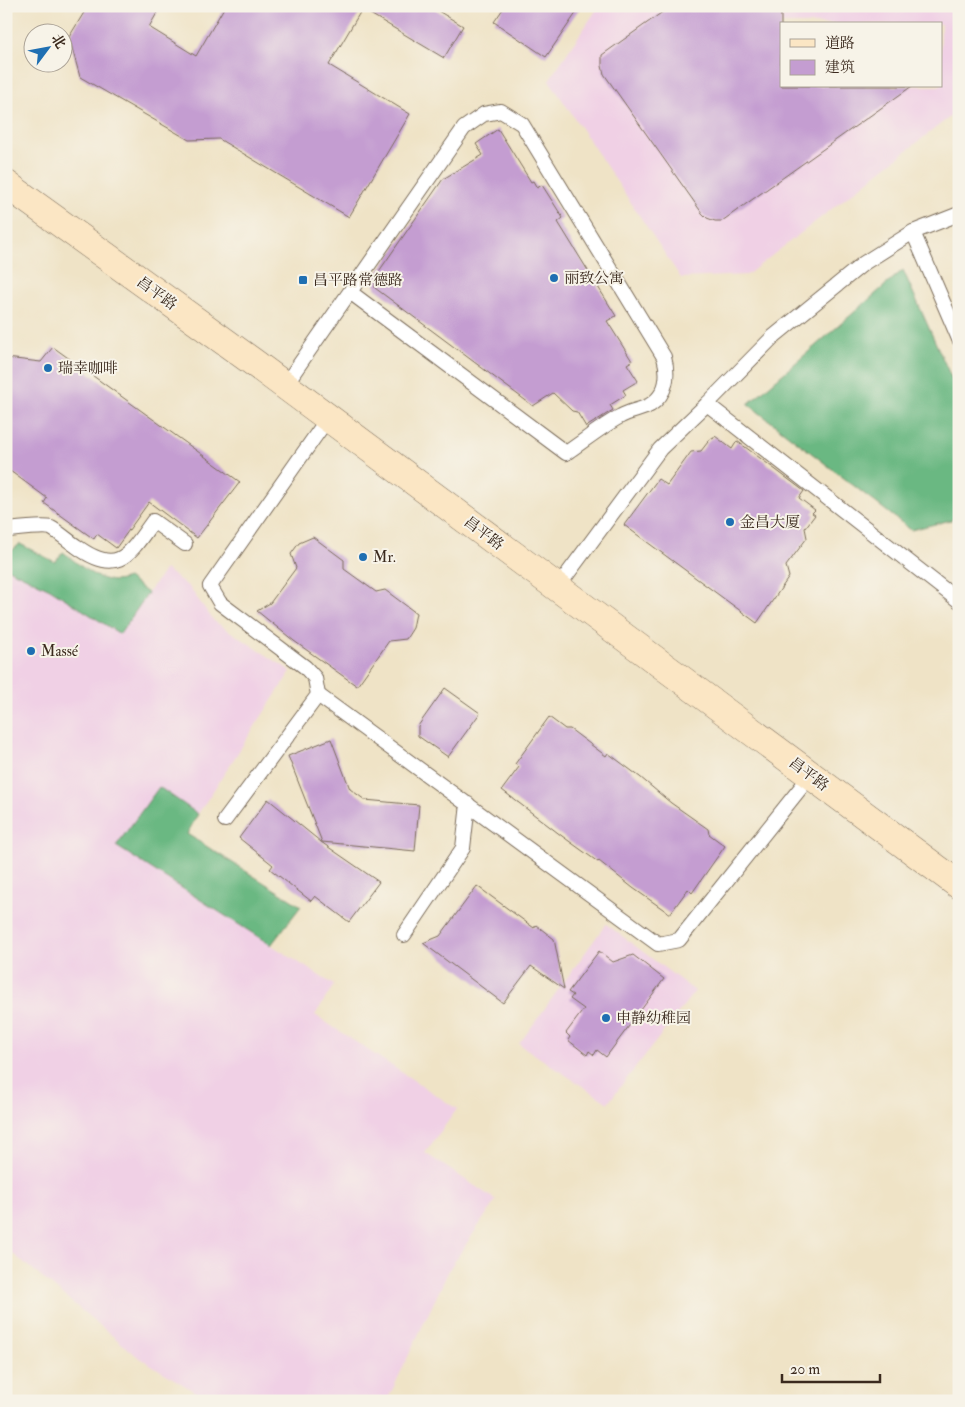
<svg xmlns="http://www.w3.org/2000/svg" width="965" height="1407" viewBox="0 0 965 1407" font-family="'IM FELL Double Pica','Noto Serif SC',serif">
<rect width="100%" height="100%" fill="#f7f3e8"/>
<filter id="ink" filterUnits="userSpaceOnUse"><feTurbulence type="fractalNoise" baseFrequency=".02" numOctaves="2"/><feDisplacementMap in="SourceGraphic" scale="10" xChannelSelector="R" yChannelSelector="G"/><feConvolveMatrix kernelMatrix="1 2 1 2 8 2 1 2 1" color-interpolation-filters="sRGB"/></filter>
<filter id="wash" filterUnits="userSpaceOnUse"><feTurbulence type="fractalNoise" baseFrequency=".0096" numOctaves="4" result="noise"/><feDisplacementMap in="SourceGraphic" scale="20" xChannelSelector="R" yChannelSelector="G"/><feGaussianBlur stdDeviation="1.12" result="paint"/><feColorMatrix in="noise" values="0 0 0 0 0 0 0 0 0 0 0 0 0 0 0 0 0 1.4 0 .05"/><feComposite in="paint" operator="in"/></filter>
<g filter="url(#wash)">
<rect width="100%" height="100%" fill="#efe3c6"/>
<g fill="#f0d0e5" fill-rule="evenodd">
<path d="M 599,6 L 959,6 L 959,128 L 951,116 L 747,275 L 681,278 L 549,80 ZM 781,24 L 941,24 L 941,86 L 781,86 Z"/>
<path d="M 6,568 L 50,589 L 120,634 L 148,593 L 165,569 L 189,587 L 214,621 L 291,671 L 198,814 L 159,788 L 116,846 L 334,985 L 315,1015 L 457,1109 L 425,1153 L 496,1200 L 450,1268 L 387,1401 L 210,1401 L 137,1356 L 6,1248 Z"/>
<path d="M 606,924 L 695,991 L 608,1103 L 519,1044 Z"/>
</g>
<g fill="#6ab882" stroke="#527150">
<path d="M 903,270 L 959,395 L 959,518 L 911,530 L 748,404 Z"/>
<path d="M 20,544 L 55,562 L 63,552 C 75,561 93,578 108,580 C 115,582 122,580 128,578 L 148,593 L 120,634 L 50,589 L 6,568 L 6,555 Z"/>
<path d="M 159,787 L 198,814 L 187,834 L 301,906 L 271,945 L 116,846 Z"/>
</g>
<g id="blocks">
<g fill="#c49dd1">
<path d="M 88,6 L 161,6 L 149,27 L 196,56 L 225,6 L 430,6 L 463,26 L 444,58 L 362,9 L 329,65 L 410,114 L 349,217 L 219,139 L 189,140 L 80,77 L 69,37 Z"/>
<path d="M 505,6 L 581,6 L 546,57 L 494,22 Z"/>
<path d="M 671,6 L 781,6 L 781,86 L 912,86 L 722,221 L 715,221 L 707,218 L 702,213 L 604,74 L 602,66 L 602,55 Z"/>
<path d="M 498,129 L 531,182 L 533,181 L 537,188 L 542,185 L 563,218 L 558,222 L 616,316 L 607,321 L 632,361 L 627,364 L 638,381 L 623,390 L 626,395 L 610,405 L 613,410 L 586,427 L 577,412 L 572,411 L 553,393 L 533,406 L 375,288 L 375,277 L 443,179 L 483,155 L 476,144 Z"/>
<path d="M 53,347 L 240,482 L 197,538 L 149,502 L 116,548 L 97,534 L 94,539 L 73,524 L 44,503 L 47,498 L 6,468 L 6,358 L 41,362 Z"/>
<path d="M 715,436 L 732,449 L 737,441 L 764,461 L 804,491 L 799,498 L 815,510 L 812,513 L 815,515 L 805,528 L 807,538 L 786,566 L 789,577 L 757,623 L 624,525 L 658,479 L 667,485 L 691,452 L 701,451 L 711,438 L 713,439 Z"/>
<path d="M 313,537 L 344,560 L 344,569 L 376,592 L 385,590 L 416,613 L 413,628 L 406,639 L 389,641 L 357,686 L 294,641 L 257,611 L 270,603 L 296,568 L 291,554 L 299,543 Z"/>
<path d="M 445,688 L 480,713 L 448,757 L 418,736 L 418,726 Z"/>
<path d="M 549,717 L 565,729 L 570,729 L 606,756 L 608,753 L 640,777 L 671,803 L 708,829 L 709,834 L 725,846 L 692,893 L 688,889 L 670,914 L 633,888 L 599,861 L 598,862 L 562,836 L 502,790 L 519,767 L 515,764 Z"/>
<path d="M 331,739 L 350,789 L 365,800 L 419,805 L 415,851 L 322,842 L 288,756 Z"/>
<path d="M 268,799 L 321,842 L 379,882 L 349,922 L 315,896 L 311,901 L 270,869 L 273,865 L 239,838 Z"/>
<path d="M 477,886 L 534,928 L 536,925 L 554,939 L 564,989 L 531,966 L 503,1003 L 423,943 L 440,936 Z"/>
<path d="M 599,951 L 613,962 L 633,955 L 664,979 L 606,1057 L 597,1050 L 594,1055 L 589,1051 L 587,1055 L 568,1040 L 570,1037 L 566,1033 L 584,1009 L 570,999 L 573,995 L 568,992 Z"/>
</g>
</g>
</g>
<g filter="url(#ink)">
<use href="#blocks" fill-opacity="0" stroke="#7a6b59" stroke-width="1"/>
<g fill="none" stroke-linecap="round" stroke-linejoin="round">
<g stroke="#7a6b59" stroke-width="16">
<g id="lane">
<path d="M 913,232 L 959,339"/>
<path d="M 285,385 L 464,128 L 484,114 L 501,111 L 522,124 L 664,357 C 669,375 667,394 650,405 C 641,410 630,411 621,416 C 602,426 584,441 566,453 L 350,292"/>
<path d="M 707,404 L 959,601"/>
<path d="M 6,531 L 9,530 C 17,529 45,526 51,528 C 57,531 70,542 76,546 C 118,577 129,555 153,521 L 185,544"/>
<path d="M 557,588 L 660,449 L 707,404 L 773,337 L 864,263 L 913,232 L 959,214"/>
<path d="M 318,695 L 658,944 L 679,940 L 811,775"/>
<path d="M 225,820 L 318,695 L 315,678 L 305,667 L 220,603 L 210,586 L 328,418"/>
<path d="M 404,935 L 463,848 L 468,804"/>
</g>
</g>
<g stroke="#7a6b59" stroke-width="29">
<path id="secondary" d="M 6,184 L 253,362 L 959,885"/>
</g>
<use href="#lane" stroke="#fff" stroke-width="14"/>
<use href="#secondary" stroke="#fbe6c4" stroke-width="28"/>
</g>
</g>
<g fill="#1f6fb2" stroke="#f7f3e8" stroke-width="2">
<circle cx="554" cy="278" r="5"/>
<rect x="298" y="275" width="10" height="10" rx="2.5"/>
<circle cx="48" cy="368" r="5"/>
<circle cx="730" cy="522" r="5"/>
<circle cx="363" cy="557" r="5"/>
<circle cx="31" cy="651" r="5"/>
<circle cx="606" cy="1018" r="5"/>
</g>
<g text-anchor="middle" stroke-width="4" stroke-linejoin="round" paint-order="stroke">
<g font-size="15" fill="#3b2a1e" stroke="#f7f3e8" text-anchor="start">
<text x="564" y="283">丽致公寓</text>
<text x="313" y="285">昌平路常德路</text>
<text x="58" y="373">瑞幸咖啡</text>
<text x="740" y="527">金昌大厦</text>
<text x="373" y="562">Mr.</text>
<text x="41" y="656">Massé</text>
<text x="616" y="1023">申静幼稚园</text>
</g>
<g font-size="15" fill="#3b2a1e" stroke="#f7f3e8">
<text transform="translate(157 293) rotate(36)" y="5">昌平路</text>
<text transform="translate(484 533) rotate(37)" y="5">昌平路</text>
<text transform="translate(809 774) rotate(37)" y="5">昌平路</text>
</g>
</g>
<rect width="965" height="1407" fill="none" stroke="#f7f3e8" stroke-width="25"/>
<rect x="780" y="22" width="162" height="65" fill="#f7f3e8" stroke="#aca397"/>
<rect x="790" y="39" width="25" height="8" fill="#fbe6c4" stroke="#aca397"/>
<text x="825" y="48" font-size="15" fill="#3b2a1e">道路</text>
<rect x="790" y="60" width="25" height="15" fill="#c49dd1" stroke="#aca397"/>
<text x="825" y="72" font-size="15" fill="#3b2a1e">建筑</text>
<g transform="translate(48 48) rotate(58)"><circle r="24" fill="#f7f3e8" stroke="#aca397"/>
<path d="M0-4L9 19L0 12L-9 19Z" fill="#1f6fb2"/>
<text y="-8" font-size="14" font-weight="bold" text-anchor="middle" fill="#3b2a1e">北</text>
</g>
<path d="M782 1374v8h98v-8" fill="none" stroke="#3b2a1e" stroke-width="2.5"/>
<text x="790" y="1374" font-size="15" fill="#3b2a1e" stroke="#f7f3e8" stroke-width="4" paint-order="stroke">20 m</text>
</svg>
